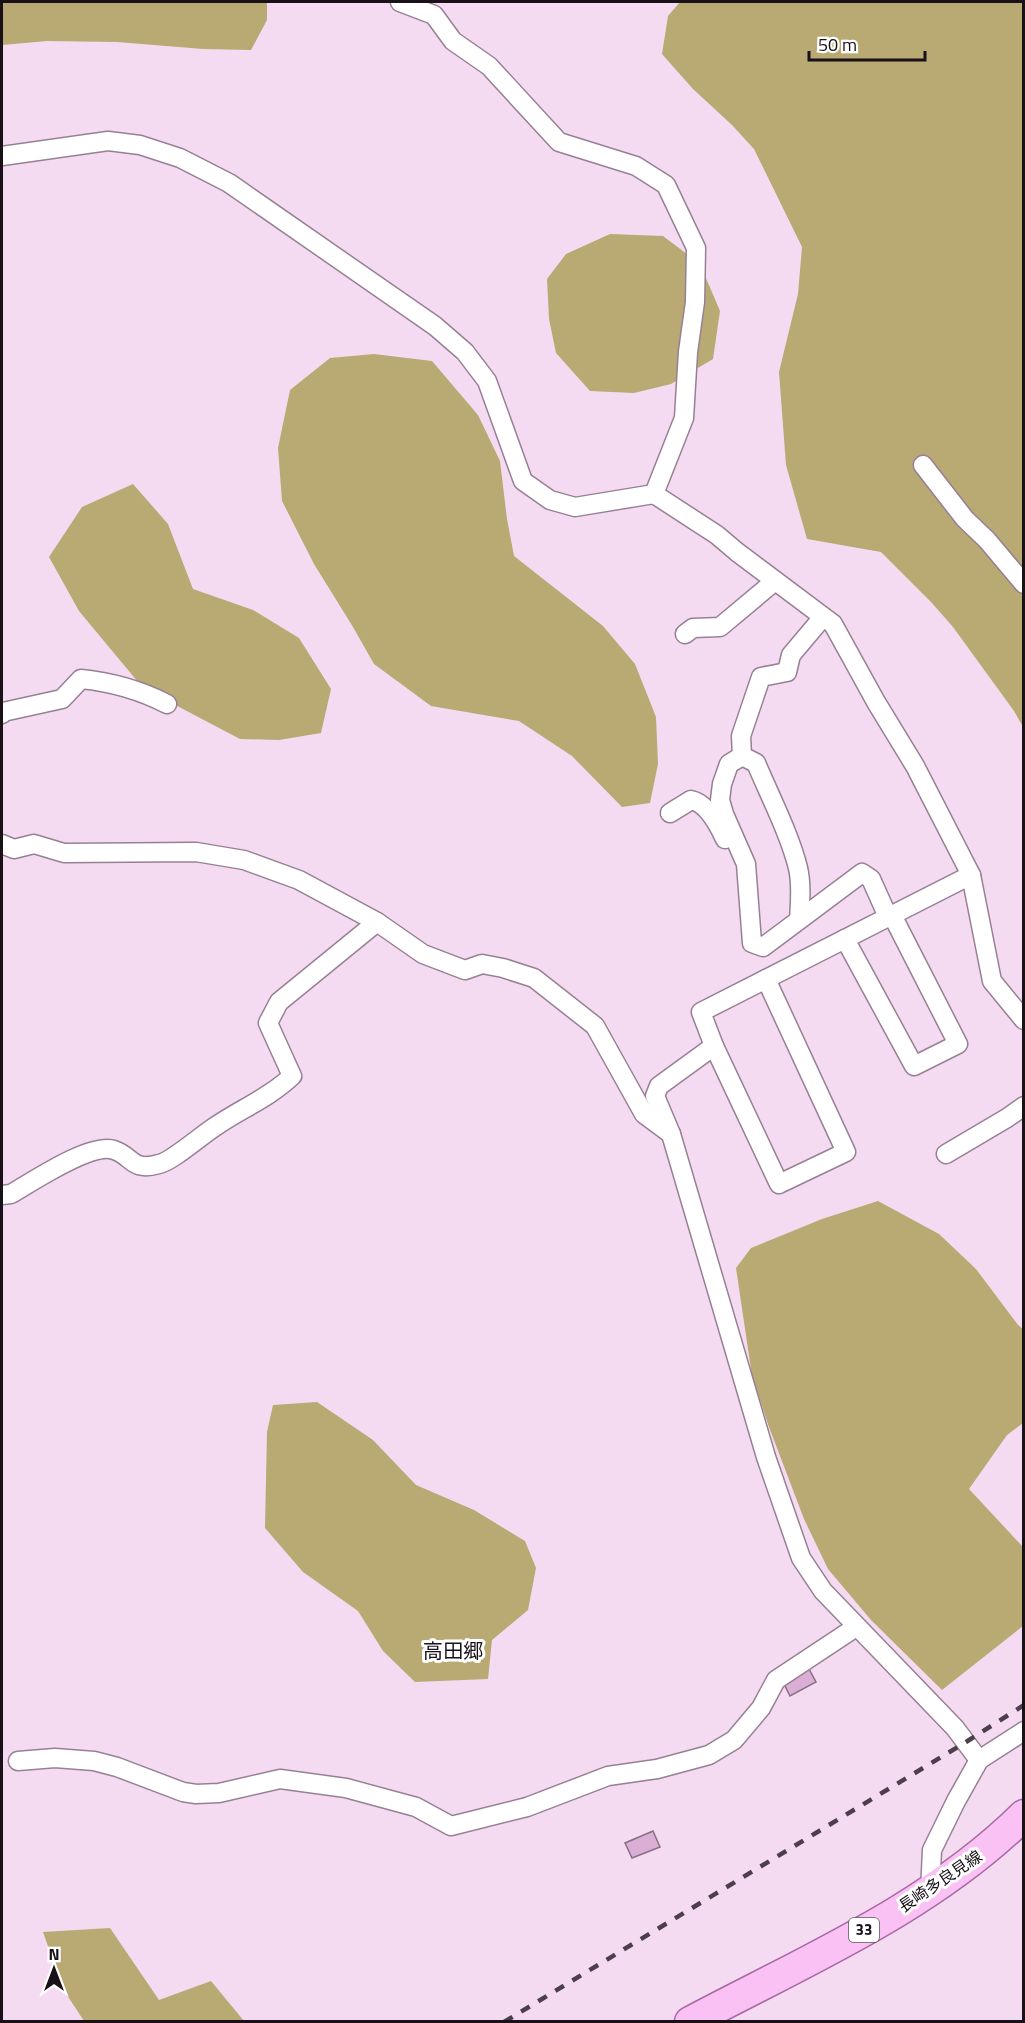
<svg xmlns="http://www.w3.org/2000/svg" width="1025" height="2023" viewBox="0 0 1025 2023" font-family="'Titillium Web','Noto Sans JP',sans-serif">
<rect width="100%" height="100%" fill="#f5dbf2"/>
<g fill="#b9a972">
<path d="M 2,2 L 267,2 L 267,20 L 251,50 L 203,49 L 117,42 L 47,41 L 2,45 Z"/>
<path d="M 680,2 L 1023,2 L 1023,727 L 1014,711 L 953,627 L 931,602 L 881,552 L 807,539 L 786,465 L 779,372 L 798,294 L 802,247 L 754,149 L 732,125 L 693,89 L 662,54 L 668,16 Z"/>
<path d="M 610,234 L 663,236 L 700,264 L 720,311 L 713,359 L 671,384 L 634,393 L 590,391 L 556,353 L 549,319 L 547,279 L 566,254 Z"/>
<path d="M 374,354 L 432,361 L 478,415 L 500,461 L 507,519 L 514,556 L 603,626 L 635,664 L 656,717 L 658,764 L 650,803 L 622,807 L 572,756 L 519,721 L 431,706 L 374,664 L 353,627 L 314,564 L 282,501 L 278,448 L 290,390 L 330,358 Z"/>
<path d="M 133,484 L 168,524 L 193,589 L 253,610 L 299,638 L 331,689 L 321,733 L 279,740 L 240,739 L 143,688 L 79,611 L 49,557 L 82,507 Z"/>
<path d="M 878,1201 L 939,1234 L 976,1269 L 1018,1325 L 1023,1329 L 1023,1423 L 1007,1435 L 969,1489 L 1023,1547 L 1023,1626 L 942,1690 L 871,1620 L 828,1569 L 804,1519 L 769,1427 L 752,1376 L 736,1268 L 751,1248 L 822,1219 Z"/>
<path d="M 317,1402 L 373,1440 L 416,1485 L 474,1510 L 525,1541 L 536,1568 L 528,1610 L 492,1640 L 488,1679 L 415,1682 L 383,1651 L 358,1611 L 303,1572 L 265,1528 L 267,1432 L 273,1405 Z"/>
<path d="M 110,1928 L 159,2000 L 211,1981 L 244,2021 L 84,2021 L 63,1989 L 43,1932 Z"/>
</g>
<g fill="#dbaed6" stroke="#877084" stroke-width="1.5">
<path d="M 808,1667 L 816,1682 L 790,1696 L 782,1680 Z"/>
<path d="M 653,1831 L 660,1847 L 632,1858 L 625,1843 Z"/>
</g>
<g fill="none" stroke-linecap="round" stroke-linejoin="round">
<g stroke="#978094" stroke-width="21">
<g id="street">
<path d="M 400,2 L 434,15 L 453,41 L 489,66 L 559,142 L 636,166 L 666,185 L 696,248 L 695,302 L 688,352 L 684,418 L 654,494"/>
<path d="M 2,156 L 108,141 L 140,145 L 180,158 L 229,183 L 435,326 L 465,352 L 487,381 L 523,481 L 550,500 L 575,507 L 654,494 L 717,535 L 737,552 L 833,624 L 876,702 L 915,766 L 971,875 L 992,981 L 1024,1020"/>
<path d="M 923,465 L 965,519 L 987,540 L 1024,584"/>
<path d="M 685,634 L 693,628 L 720,627 L 775,581"/>
<path d="M 2,714 L 3,712 L 62,699 L 81,679 C 111,682 140,690 167,704"/>
<path d="M 742,756 L 741,736 L 761,677 L 787,672 L 791,655 L 823,617"/>
<path d="M 670,813 L 691,800 C 707,803 719,826 725,839"/>
<path d="M 2,844 L 14,849 L 34,844 L 64,853 L 196,852 L 244,860 L 299,880 L 377,922 L 423,954 L 465,970 L 482,964 L 503,968 L 534,978 L 595,1026 L 644,1114 L 671,1134"/>
<path d="M 971,875 L 701,1012 L 714,1046 L 659,1086 L 655,1096 L 671,1134 L 766,1457 L 801,1558 L 823,1591 L 955,1728 L 979,1760"/>
<path d="M 799,920 C 800,903 802,885 798,868 C 790,835 769,794 756,763 L 742,756 L 729,764 L 722,784 L 720,800 L 724,814 L 746,864 L 752,943 L 763,947 L 862,873 L 871,879 L 888,917"/>
<path d="M 845,939 L 914,1066 L 958,1044 L 892,915"/>
<path d="M 714,1046 L 779,1184 L 846,1152 L 766,979"/>
<path d="M 946,1154 L 1007,1118 L 1024,1106"/>
<path d="M 2,1195 L 11,1194 C 32,1182 91,1142 114,1150 C 133,1156 131,1172 159,1164 C 171,1162 203,1134 216,1126 C 241,1109 270,1097 292,1076 L 268,1023 L 279,1002 L 377,922"/>
<path d="M 18,1761 L 55,1758 L 94,1761 L 117,1767 L 183,1792 L 196,1794 L 219,1793 L 280,1779 L 346,1788 L 416,1807 L 451,1826 L 527,1807 L 608,1776 L 657,1769 L 709,1755 L 734,1740 L 761,1708 L 776,1680 L 856,1627"/>
<path d="M 930,1892 L 932,1850 L 956,1801 L 979,1760 L 1024,1731"/>
</g>
</g>
<g stroke="#a868a2" stroke-width="33">
<path id="primary" d="M 690,2022 C 805,1961 930,1908 1024,1815"/>
</g>
<use href="#street" stroke="#fff" stroke-width="18"/>
<use href="#primary" stroke="#f9c1f4" stroke-width="30"/>
<path stroke="#4c3f4b" stroke-width="4.5" stroke-dasharray="10 10" stroke-linecap="butt" d="M 504,2022 L 966,1742 L 1024,1705"/>
</g>
<g text-anchor="middle" stroke-width="6" stroke-linejoin="round" paint-order="stroke">
<rect fill="#fff" stroke="#5e585d" stroke-width="1.5" x="849" y="1918" width="30" height="24" rx="4.5"/>
<g font-size="15" font-weight="bold" fill="#191018">
<text x="864" y="1935">33</text>
</g>
<g font-size="16" fill="#191018" stroke="#fff">
<text transform="translate(940 1881) rotate(-34)" y="6">長崎多良見線</text>
</g>
<g font-size="20" fill="#191018" stroke="#fff">
<text x="453" y="1658">高田郷</text>
</g>
</g>
<rect width="1025" height="2023" fill="none" stroke="#191018" stroke-width="6"/>
<g transform="translate(54 1969)" stroke="#ffffff" stroke-width="4.5" paint-order="stroke">
<path d="M0-4.5L10 22L0 15L-10 22Z" fill="#191018"/>
<text y="-9" font-size="16" font-weight="bold" text-anchor="middle" fill="#191018">N</text>
</g>
<path d="M809 51v9h116v-9" fill="none" stroke="#191018" stroke-width="3"/>
<text x="818" y="51" font-size="18" fill="#191018" stroke="#ffffff" stroke-width="4.5" paint-order="stroke">50 m</text>
</svg>
